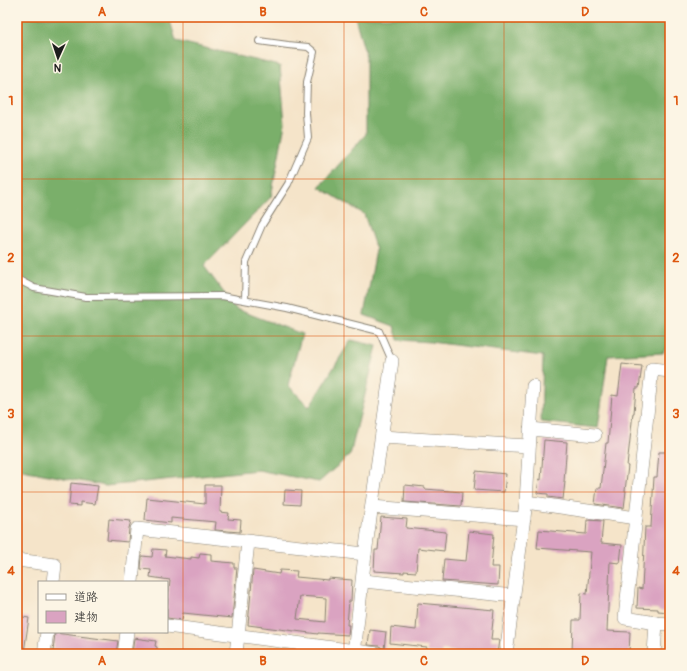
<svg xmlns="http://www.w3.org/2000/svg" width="687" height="671" viewBox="0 0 687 671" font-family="Pangolin,'Klee One',sans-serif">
<rect width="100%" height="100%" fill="#fcf5e5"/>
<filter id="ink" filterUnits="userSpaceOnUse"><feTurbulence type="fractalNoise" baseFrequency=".025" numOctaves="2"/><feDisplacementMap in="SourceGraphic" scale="8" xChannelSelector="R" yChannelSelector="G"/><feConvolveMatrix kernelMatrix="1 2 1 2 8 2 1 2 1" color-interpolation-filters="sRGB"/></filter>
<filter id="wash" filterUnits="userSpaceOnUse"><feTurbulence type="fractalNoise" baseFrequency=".012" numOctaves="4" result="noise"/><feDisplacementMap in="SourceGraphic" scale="16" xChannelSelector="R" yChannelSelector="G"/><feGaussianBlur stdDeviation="0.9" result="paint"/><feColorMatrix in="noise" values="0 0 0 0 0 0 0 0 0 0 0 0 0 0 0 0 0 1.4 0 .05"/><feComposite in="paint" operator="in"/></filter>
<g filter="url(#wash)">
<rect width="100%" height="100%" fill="#f5e4c9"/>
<g fill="#7aaf6b" stroke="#4b6644">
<path d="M 17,17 L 169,17 L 176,41 L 280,66 L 285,124 L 271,197 L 204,266 L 236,309 L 302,334 L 288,385 L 309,407 L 351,340 L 377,346 L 350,455 L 319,482 L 258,470 L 106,486 L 17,469 Z"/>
<path d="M 355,17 L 670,17 L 670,341 L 663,353 L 608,356 L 598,428 L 541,422 L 543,356 L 430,342 L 398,340 L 394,326 L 364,315 L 376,250 L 364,214 L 319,187 L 366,134 L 366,57 Z"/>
</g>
<g id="blocks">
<g fill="#daa3c1" fill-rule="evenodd">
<path d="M 622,364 L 642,366 L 639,388 L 636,388 L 634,413 L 633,413 L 627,466 L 628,466 L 625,491 L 626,491 L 624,508 L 595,504 L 597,488 L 601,488 L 606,443 L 608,443 L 612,395 L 618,396 Z"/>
<path d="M 544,440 L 567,442 L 564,482 L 565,482 L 563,499 L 548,497 L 548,494 L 537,493 L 539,479 L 541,480 Z"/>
<path d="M 659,452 L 670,452 L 670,565 L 668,593 L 670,593 L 670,612 L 658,611 L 658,609 L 637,608 L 638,588 L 642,589 L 645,527 L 651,527 L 654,477 L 657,477 Z"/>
<path d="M 476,471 L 506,474 L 504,492 L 474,490 Z"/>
<path d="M 71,483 L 98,486 L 95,504 L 80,502 L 80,506 L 69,505 Z"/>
<path d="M 205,485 L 221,485 L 220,512 L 229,513 L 228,519 L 241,520 L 240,532 L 215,530 L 216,522 L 171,518 L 171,523 L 145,520 L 147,498 L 205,504 Z"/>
<path d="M 405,485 L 425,487 L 425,489 L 462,492 L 461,506 L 404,502 Z"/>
<path d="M 285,490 L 301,491 L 300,505 L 284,504 Z"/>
<path d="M 381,517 L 407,519 L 406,528 L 446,532 L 444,551 L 418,548 L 416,572 L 404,571 L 404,573 L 374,571 L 375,550 L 378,550 Z"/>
<path d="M 109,519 L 131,521 L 129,528 L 128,542 L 107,540 Z"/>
<path d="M 587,520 L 603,521 L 601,543 L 622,545 L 620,563 L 610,562 L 607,631 L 630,632 L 629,654 L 572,654 L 573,620 L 580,620 L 581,593 L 587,594 L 591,552 L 537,548 L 539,530 L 586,534 Z"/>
<path d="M 469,531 L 494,534 L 491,567 L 499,567 L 498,585 L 442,581 L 444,559 L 466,561 Z"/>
<path d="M 153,549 L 166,550 L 165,556 L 191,559 L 191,557 L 199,558 L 200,553 L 211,554 L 211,561 L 234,563 L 234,568 L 237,568 L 232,618 L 183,613 L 182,620 L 167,618 L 167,605 L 170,580 L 150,577 L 151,570 L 141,569 L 142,556 L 152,557 Z"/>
<path d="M 253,570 L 279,574 L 280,570 L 297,571 L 296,577 L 328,580 L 328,578 L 352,580 L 351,601 L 349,601 L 347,625 L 349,625 L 348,635 L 318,633 L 318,634 L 248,625 ZM 300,596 L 326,598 L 325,622 L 297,619 Z"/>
<path d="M 418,603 L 494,610 L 491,640 L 499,640 L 497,654 L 474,654 L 442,650 L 441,653 L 427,652 L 427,647 L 390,643 L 391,627 L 416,630 Z"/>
<path d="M 17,616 L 29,618 L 24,652 L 17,652 Z"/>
<path d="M 370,630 L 386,632 L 384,649 L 379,646 L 368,645 Z"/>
<path d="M 55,633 L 118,641 L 116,654 L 76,654 L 53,651 Z"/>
<path d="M 134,638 L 156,641 L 155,646 L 157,647 L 157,654 L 132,654 Z"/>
</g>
</g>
</g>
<g filter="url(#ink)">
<use href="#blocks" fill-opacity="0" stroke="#888072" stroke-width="1"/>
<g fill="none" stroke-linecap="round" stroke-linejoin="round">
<g stroke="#888072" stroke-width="8">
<g id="service">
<path d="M 17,279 L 34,288 L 86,297 L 222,296 L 287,308 L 379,331 L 392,361"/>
<path d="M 245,300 L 246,262 L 262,225 L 288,184 L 308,138 L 306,113 L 307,82 L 314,52 L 308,47 L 288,45 L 259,41"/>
</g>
</g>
<g stroke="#888072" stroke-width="14">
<g id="minor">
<path d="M 670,371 L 652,369 L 625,618 L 656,623 L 670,624"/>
<path d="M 530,429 L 595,435"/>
<path d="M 382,437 L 529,446"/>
<path d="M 526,502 L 636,518"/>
<path d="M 372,507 L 524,519"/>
<path d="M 17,560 L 55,565 L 53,582"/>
<path d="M 363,581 L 514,596"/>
<path d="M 132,582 L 137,529 L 365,554"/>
<path d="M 167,626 L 378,654"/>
<path d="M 44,654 L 47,632"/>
<path d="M 124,654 L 127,632"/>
<path d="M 236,654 L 248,542"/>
<path d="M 354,654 L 365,554 L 392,361"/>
<path d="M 506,654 L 526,502 L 533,386"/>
<path d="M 654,654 L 656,623"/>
</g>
</g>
<use href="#service" stroke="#fff" stroke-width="6"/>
<use href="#minor" stroke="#fff" stroke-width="13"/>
</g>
</g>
<path fill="none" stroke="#de560d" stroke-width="1" stroke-opacity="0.55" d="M 183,17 L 183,654M 344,17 L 344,654M 504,17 L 504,654M 17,179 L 670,179M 17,336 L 670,336M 17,492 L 670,492"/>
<rect width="687" height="671" fill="none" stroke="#fcf5e5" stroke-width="44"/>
<rect x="38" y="581" width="130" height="52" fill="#fcf5e5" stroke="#a29e95"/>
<rect x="46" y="594" width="20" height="6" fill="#ffffff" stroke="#a29e95"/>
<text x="74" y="601" font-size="12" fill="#1c1c1c">道路</text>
<rect x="46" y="611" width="20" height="12" fill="#daa3c1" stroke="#a29e95"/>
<text x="74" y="621" font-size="12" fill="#1c1c1c">建物</text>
<g transform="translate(58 58) rotate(183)" stroke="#fcf5e5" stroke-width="3" paint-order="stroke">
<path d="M0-3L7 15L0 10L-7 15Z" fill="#1c1c1c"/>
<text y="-6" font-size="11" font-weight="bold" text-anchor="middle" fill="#1c1c1c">N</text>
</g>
<rect x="22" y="22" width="643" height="627" fill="none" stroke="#de560d" stroke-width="1.5"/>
<g font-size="13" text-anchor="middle" font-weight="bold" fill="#de560d">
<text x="102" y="16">A</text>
<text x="263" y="16">B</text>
<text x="424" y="16">C</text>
<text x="585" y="16">D</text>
<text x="11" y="105">1</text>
<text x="676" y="105">1</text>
<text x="11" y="262">2</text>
<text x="676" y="262">2</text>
<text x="11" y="418">3</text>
<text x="676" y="418">3</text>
<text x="11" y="575">4</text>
<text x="676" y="575">4</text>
<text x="102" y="665">A</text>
<text x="263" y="665">B</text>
<text x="424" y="665">C</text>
<text x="585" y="665">D</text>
</g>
</svg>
